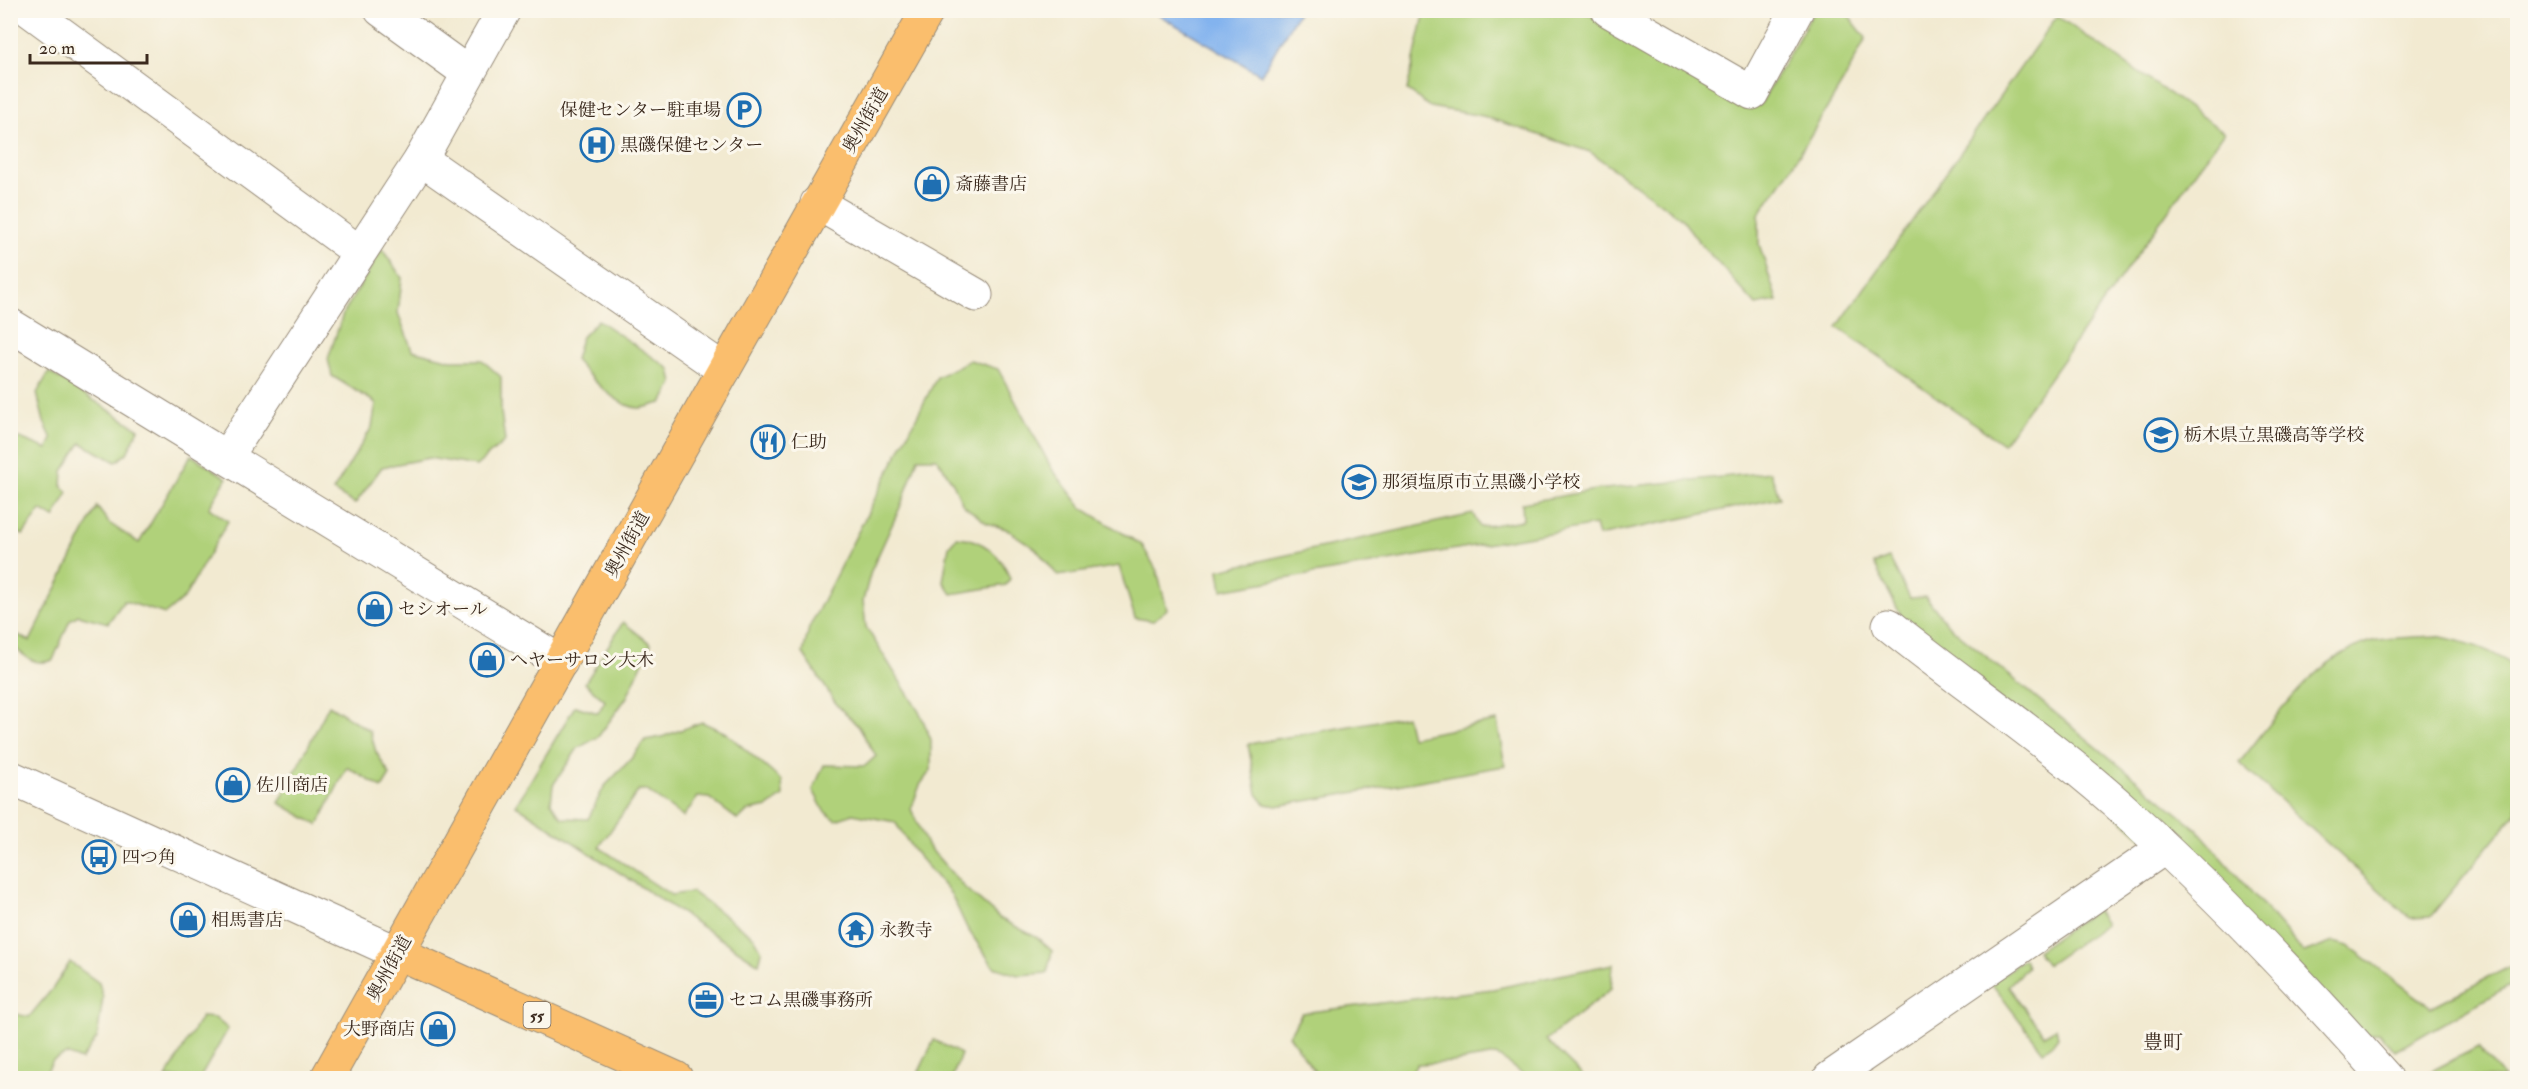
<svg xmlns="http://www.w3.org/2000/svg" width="2528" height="1089" viewBox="0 0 2528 1089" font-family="'IM FELL Double Pica','Noto Serif JP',serif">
<rect width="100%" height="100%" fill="#fbf7ec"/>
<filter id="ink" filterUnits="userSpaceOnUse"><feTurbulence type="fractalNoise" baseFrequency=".0167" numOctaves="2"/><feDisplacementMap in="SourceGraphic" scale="12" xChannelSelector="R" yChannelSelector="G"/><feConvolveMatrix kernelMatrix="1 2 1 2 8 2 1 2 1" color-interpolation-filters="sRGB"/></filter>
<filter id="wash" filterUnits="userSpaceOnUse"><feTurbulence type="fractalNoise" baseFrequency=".008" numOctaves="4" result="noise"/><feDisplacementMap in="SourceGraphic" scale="24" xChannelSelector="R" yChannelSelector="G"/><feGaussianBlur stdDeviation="1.35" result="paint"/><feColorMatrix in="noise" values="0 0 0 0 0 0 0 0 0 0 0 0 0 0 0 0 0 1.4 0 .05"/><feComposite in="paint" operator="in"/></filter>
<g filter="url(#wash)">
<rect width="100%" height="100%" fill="#f2ead1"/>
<g fill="#b0d17a" stroke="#767e4c" stroke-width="1.5">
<path d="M 1425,11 L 1583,11 L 1739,97 L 1760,105 L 1814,11 L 1845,11 L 1866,38 L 1843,82 L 1789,171 L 1759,214 L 1759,244 L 1777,301 L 1756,305 L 1699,242 L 1681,218 L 1590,152 L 1483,116 L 1430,107 L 1407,90 Z"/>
<path d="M 2057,16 L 2224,132 L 2003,444 L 1837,327 Z"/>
<path d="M 382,249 L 402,278 L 398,313 L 412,350 L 451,360 L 482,360 L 501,377 L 501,412 L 505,441 L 476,466 L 429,458 L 382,467 L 355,504 L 333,491 L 372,427 L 376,403 L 332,376 L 328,359 L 343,314 Z"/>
<path d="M 598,320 L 670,369 L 673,383 L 662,403 C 655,404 646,408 639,408 C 618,408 588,375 575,360 L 581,338 Z"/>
<path d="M 970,360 L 998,369 L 1052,469 L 1082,508 L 1142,545 L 1157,571 L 1167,609 L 1153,621 L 1135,618 L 1119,566 L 1058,576 L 1036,549 L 1006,529 L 987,523 L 963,505 L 953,483 L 937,458 L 918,458 L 902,503 L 871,571 L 863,601 L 866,627 L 921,715 L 931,740 L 931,770 L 920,785 L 911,809 L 927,845 L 965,888 L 1001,919 L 1038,938 L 1052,951 L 1047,973 L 1018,975 L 994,967 L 967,928 L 951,894 L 914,851 L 895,822 L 853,814 L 836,820 L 824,811 L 813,790 L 824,765 L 865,766 L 876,756 L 859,727 L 837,705 L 803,653 L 809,628 L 937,377 Z"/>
<path d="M 49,372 L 139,429 L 127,453 L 116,462 L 81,443 L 63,471 L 62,486 L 68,492 L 54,518 L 41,510 L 23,535 L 11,529 L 11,440 L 20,438 L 47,449 L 52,439 L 44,422 L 37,393 Z"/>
<path d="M 191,455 L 227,478 L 209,508 L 228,521 L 184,598 L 165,614 L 124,601 L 108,623 L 78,615 L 70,620 L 53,660 C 34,667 24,656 11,644 L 14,633 L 30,641 L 97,507 L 109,523 L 139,543 Z"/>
<path d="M 1770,472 L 1780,498 L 1598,536 L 1595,525 L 1222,590 L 1219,570 L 1473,514 L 1480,527 L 1523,520 L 1522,503 L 1595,490 Z"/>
<path d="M 957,537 C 982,539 1002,554 1010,579 L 1006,585 L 952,594 L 943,581 L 949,546 Z"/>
<path d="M 1889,558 L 1910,598 L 1926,597 L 1948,625 L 2198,830 L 2304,953 L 2333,942 L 2349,946 L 2431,1007 L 2517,963 L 2517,981 L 2395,1051 L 2379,1033 L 2360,1036 L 1904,621 L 1874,564 Z"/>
<path d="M 623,622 L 651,644 L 627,697 L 598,737 L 578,748 L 553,785 L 551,803 L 562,818 L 588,819 L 604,787 L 630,760 L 645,740 L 662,737 L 702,722 L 726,733 L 782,781 L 783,796 L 768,807 L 747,811 L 738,820 L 709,798 L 698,797 L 683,817 L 646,790 L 639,790 L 599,847 L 671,895 L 692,892 L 754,937 L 762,951 L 759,964 L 516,805 L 575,706 L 598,713 L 605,701 L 585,683 Z"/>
<path d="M 2437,636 C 2469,643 2492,649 2517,669 L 2517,812 L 2430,917 L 2410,918 L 2239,763 C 2275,719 2318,651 2378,640 C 2397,637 2418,637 2437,636 Z"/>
<path d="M 329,705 L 370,731 L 376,752 L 390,775 L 382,788 L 347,767 L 318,825 L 279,803 Z"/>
<path d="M 1406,716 L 1411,737 L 1497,721 L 1505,766 L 1277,806 L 1265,804 L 1257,794 L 1248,744 Z"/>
<path d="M 2096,910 L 2106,924 L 2047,965 L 2037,951 Z"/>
<path d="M 2024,959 L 2027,967 L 2008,986 L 2044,1035 L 2056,1028 L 2058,1037 L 2052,1045 L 2043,1051 L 1991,983 Z"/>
<path d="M 70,962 L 99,983 L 103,997 L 97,1038 L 81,1060 L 66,1054 L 53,1060 L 43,1078 L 11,1078 L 11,1013 L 29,1017 L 53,988 Z"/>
<path d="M 1613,964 L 1611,989 L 1546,1040 L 1585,1078 L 1528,1078 L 1496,1055 L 1454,1062 L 1417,1064 L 1409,1078 L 1319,1078 L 1289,1035 L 1302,1013 L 1493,989 Z"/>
<path d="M 201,1017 L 215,1018 L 228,1029 L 200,1078 L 166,1078 Z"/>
<path d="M 934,1040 L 961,1054 L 952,1078 L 916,1078 Z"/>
<path d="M 2478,1047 L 2504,1078 L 2420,1077 Z"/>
</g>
<path fill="#83b3ee" stroke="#5f6e86" stroke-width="1.5" d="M 1159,10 L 1299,10 L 1299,11 L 1261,75 L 1157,14 Z"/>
</g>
<g filter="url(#ink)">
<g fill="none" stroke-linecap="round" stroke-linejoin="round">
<g stroke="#968a78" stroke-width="35">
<g id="minor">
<path d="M 29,10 L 359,252"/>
<path d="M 381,10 L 468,73"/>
<path d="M 1608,10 L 1752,93 L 1797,10"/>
<path d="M 421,159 L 724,370"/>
<path d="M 817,203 L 976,295"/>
<path d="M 10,325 L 561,662"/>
<path d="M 227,456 L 421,159 L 504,10"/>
<path d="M 1889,625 C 1969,689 2056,747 2132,817 C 2222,899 2306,988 2386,1078"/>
<path d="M 10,777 L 398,953"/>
<path d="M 1830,1078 L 2164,848"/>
</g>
</g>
<g stroke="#968a78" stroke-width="35">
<g id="major">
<path d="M 398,953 L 676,1078"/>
<path d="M 327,1078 L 724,370 L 928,10"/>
</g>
</g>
<use href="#minor" stroke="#fff" stroke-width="33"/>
<use href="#major" stroke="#fabe6d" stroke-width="33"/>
</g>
</g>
<defs>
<g id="parking-ring" transform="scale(1.725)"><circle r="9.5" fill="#fbf7ec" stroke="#1f6fb2" stroke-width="1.5"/><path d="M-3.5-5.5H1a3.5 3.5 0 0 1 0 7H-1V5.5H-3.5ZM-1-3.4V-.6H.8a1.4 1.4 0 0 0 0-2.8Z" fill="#1f6fb2"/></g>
<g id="hospital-ring" transform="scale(1.725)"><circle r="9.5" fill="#fbf7ec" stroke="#1f6fb2" stroke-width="1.5"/><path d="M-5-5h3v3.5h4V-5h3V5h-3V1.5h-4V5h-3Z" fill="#1f6fb2"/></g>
<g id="shop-ring" transform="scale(1.725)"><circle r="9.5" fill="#fbf7ec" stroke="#1f6fb2" stroke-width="1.5"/><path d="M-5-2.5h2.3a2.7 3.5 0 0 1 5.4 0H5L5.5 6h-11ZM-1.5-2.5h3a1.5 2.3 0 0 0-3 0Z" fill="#1f6fb2"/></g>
<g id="school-ring" transform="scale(1.725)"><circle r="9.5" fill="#fbf7ec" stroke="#1f6fb2" stroke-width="1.5"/><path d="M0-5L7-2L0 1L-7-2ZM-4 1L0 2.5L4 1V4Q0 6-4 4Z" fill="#1f6fb2"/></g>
<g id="restaurant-ring" transform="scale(1.725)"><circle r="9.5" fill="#fbf7ec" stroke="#1f6fb2" stroke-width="1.5"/><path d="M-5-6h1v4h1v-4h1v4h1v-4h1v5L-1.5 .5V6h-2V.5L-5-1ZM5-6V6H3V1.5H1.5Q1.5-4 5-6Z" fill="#1f6fb2"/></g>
<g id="bus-ring" transform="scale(1.725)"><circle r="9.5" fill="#fbf7ec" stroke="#1f6fb2" stroke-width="1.5"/><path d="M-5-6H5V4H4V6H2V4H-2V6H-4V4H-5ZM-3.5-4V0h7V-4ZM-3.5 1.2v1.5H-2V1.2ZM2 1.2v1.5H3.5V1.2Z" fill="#1f6fb2"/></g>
<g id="temple-ring" transform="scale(1.725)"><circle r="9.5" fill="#fbf7ec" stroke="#1f6fb2" stroke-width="1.5"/><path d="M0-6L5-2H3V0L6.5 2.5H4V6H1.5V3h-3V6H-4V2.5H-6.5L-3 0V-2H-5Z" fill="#1f6fb2"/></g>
<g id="office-ring" transform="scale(1.725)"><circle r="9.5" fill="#fbf7ec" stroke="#1f6fb2" stroke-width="1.5"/><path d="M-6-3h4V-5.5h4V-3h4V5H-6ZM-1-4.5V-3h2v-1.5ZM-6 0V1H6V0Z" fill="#1f6fb2"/></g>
</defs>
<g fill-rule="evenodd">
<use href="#parking-ring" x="744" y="110"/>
<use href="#hospital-ring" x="597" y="145"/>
<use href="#shop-ring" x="932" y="184"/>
<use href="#school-ring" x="2161" y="435"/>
<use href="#restaurant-ring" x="768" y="442"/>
<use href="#school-ring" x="1359" y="482"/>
<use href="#shop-ring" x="375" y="609"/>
<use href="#shop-ring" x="487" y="660"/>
<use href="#shop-ring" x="233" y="785"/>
<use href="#bus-ring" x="99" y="857"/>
<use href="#shop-ring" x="188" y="920"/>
<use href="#temple-ring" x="856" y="930"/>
<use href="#office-ring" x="706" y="1000"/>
<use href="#shop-ring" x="438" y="1029"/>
</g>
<g text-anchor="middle" stroke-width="6" stroke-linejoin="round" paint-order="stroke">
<rect fill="#fbf7ec" stroke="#75685c" stroke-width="1.5" x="523.5" y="1002" width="27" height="26" rx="4.5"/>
<g font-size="16" font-weight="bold" fill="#3b2a1e">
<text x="537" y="1021">55</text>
</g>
<g font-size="18" fill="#3b2a1e" stroke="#fbf7ec" text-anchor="start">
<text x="721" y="116" text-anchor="end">保健センター駐車場</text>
<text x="620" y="151">黒磯保健センター</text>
<text x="955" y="190">斎藤書店</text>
<text x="2184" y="441">栃木県立黒磯高等学校</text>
<text x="791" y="448">仁助</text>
<text x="1382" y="488">那須塩原市立黒磯小学校</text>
<text x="398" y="615">セシオール</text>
<text x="510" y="666">ヘヤーサロン大木</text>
<text x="256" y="791">佐川商店</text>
<text x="122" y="863">四つ角</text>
<text x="211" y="926">相馬書店</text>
<text x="879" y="936">永教寺</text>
<text x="729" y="1006">セコム黒磯事務所</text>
<text x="415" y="1035" text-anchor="end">大野商店</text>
</g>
<g font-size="18" fill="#3b2a1e" stroke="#fbf7ec">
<text transform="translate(865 120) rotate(-60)" y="6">奥州街道</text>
<text transform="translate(627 544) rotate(-61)" y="6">奥州街道</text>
<text transform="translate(389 968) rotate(-61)" y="6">奥州街道</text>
</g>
<g font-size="20" fill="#3b2a1e" stroke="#fbf7ec">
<text x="2163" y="1049">豊町</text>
</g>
</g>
<rect width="2528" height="1089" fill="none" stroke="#fbf7ec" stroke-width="36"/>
<path d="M30 54v9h117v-9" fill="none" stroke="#3b2a1e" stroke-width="3"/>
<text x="39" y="54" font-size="18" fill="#3b2a1e" stroke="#fbf7ec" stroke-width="4.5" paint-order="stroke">20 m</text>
</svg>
